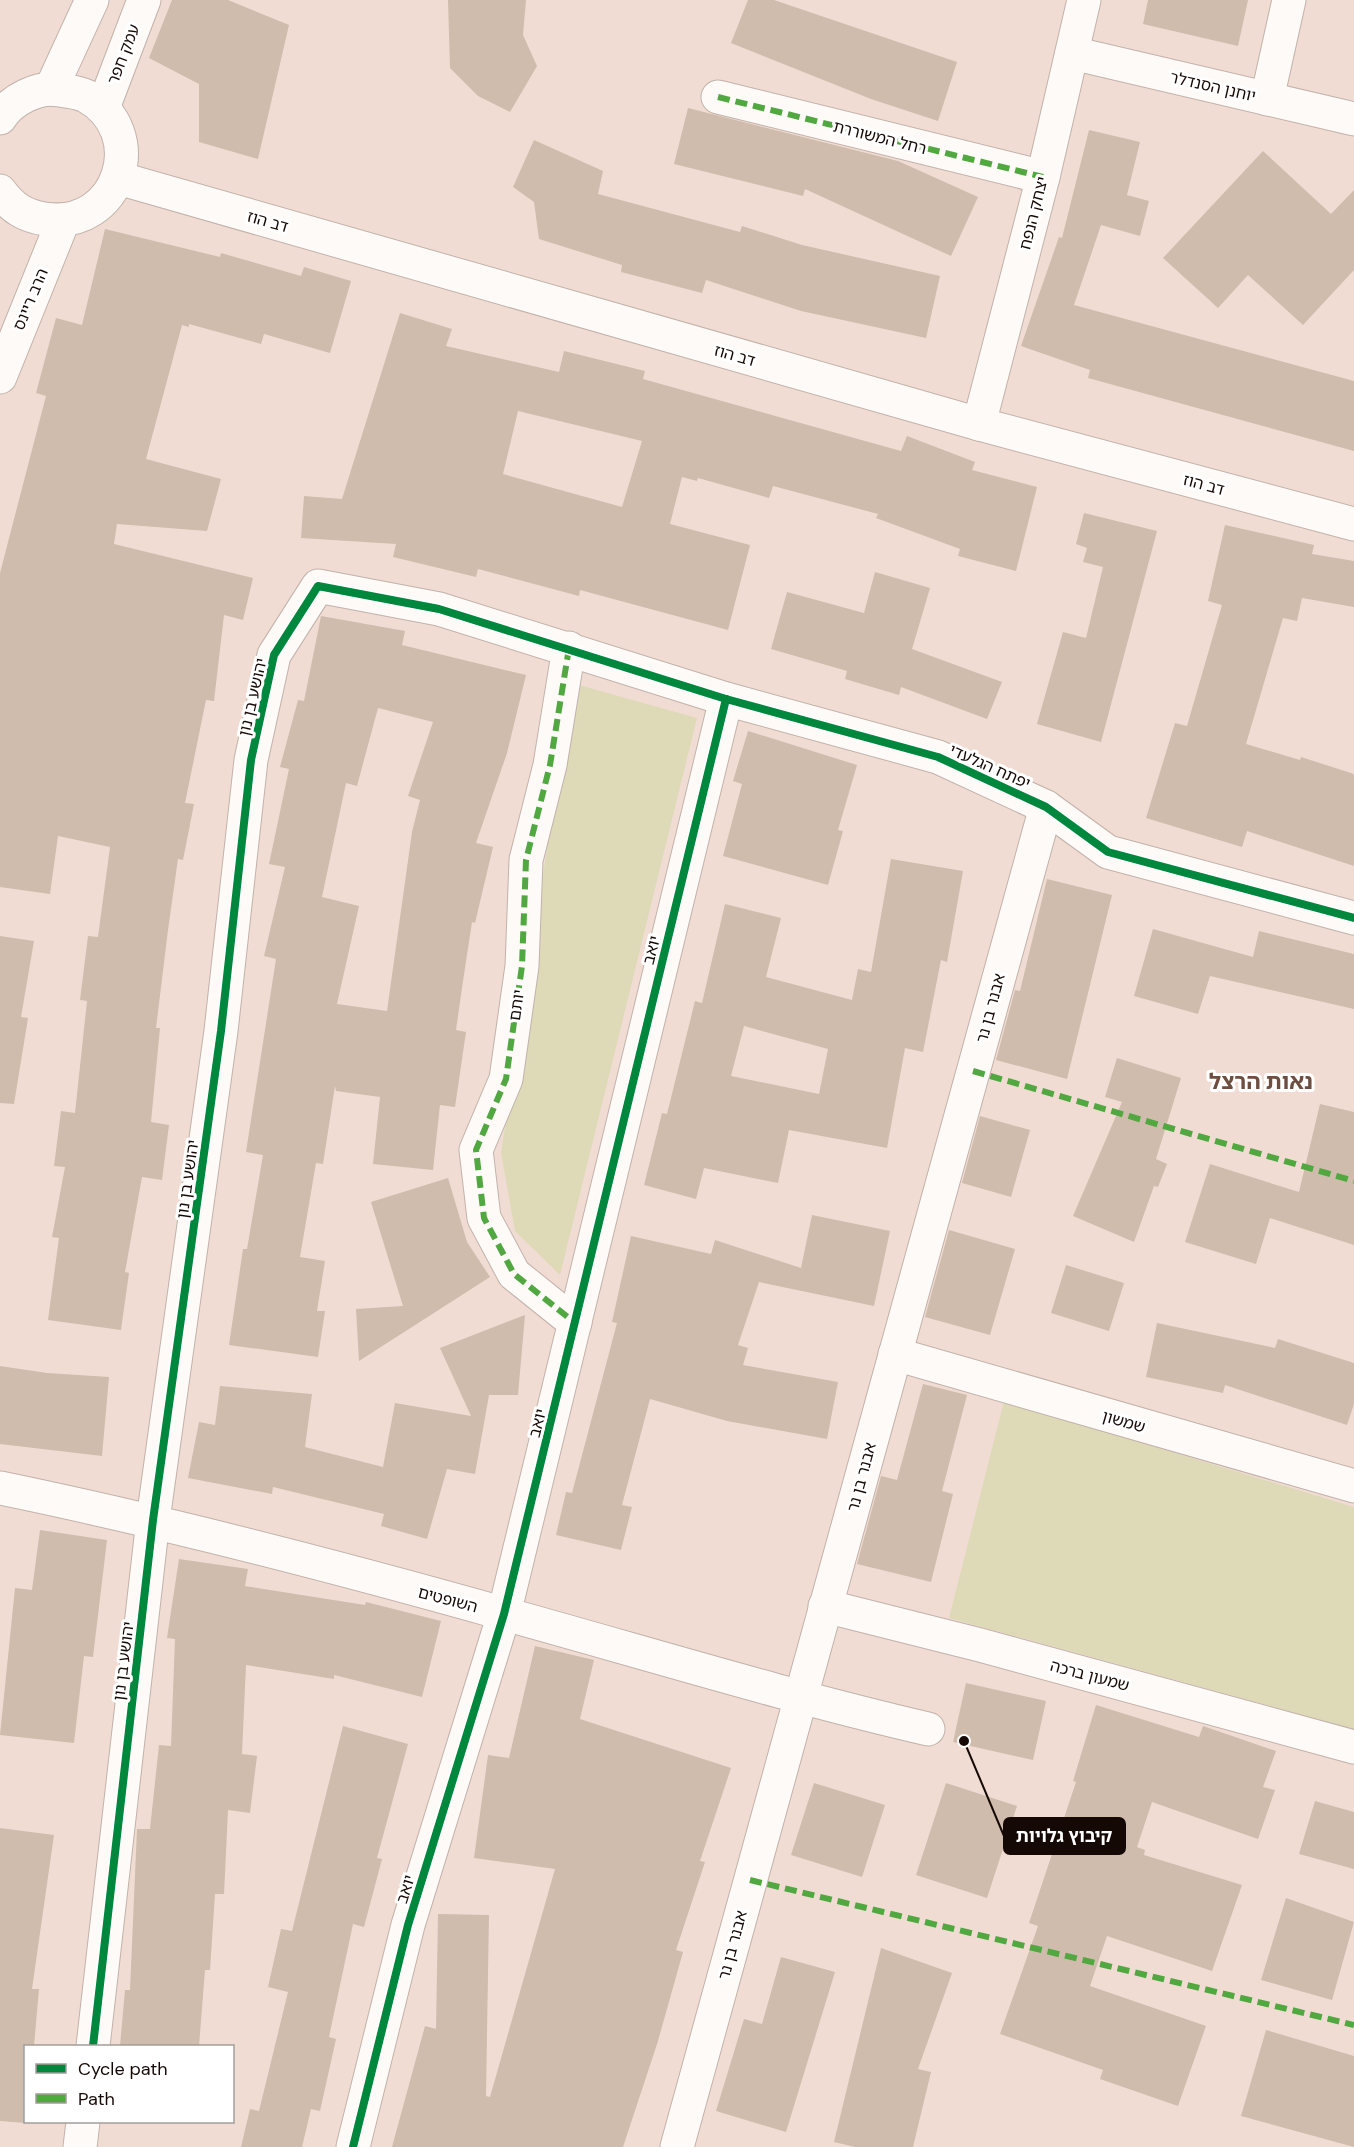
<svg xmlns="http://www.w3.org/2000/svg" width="1354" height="2147" viewBox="0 0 1354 2147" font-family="'DM Sans','Noto Sans Hebrew',sans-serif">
<rect width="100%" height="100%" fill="#f1dcd3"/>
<g fill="#dedab8">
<path d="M 572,683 L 697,718 L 560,1275 L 515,1231 L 501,1153 Z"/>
<path d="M 1004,1401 L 1354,1507 L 1354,1729 L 949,1618 Z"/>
</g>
<g fill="#cfbcad" fill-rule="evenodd">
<path d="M 172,0 L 228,0 L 289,25 L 258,159 L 199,142 L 199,84 L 149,58 Z"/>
<path d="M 448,0 L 526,0 L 523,35 L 537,66 L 510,112 L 478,96 L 450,68 Z"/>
<path d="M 748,0 L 774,0 L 957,62 L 938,121 L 871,99 L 731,43 Z"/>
<path d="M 1148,0 L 1248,0 L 1238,46 L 1143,24 Z"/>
<path d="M 688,108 L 898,161 L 978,197 L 951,256 L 805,189 L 803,196 L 674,164 Z"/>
<path d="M 1089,130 L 1140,142 L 1127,195 L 1149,201 L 1140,236 L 1101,225 L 1074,305 L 1354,381 L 1354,451 L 1088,378 L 1090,370 L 1021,346 L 1059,237 L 1062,238 Z"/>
<path d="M 534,140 L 603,171 L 598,194 L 740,232 L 742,226 L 802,245 L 940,276 L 926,338 L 801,311 L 706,280 L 702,293 L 621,272 L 622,265 L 539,239 L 534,202 L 513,187 Z"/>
<path d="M 1263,151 L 1331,214 L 1354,190 L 1354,270 L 1303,325 L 1248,275 L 1218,308 L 1163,258 Z"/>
<path d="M 105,229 L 220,257 L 221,253 L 301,276 L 304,267 L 351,281 L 330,353 L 264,334 L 261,344 L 189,324 L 189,327 L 182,325 L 146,459 L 221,479 L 207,531 L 117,524 L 114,544 L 253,578 L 243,620 L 224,615 L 214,701 L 206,700 L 185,803 L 194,804 L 183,860 L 178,859 L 168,930 L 156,1028 L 160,1028 L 151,1122 L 169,1125 L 162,1180 L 142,1177 L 125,1272 L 129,1273 L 121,1330 L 48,1320 L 59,1238 L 52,1237 L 65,1167 L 54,1166 L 61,1111 L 75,1113 L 87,1001 L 80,1000 L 88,936 L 98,937 L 110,847 L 58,836 L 50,894 L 0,887 L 0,573 L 46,396 L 36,393 L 56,318 L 82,325 Z"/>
<path d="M 400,313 L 452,329 L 446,346 L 559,372 L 564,351 L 645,371 L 643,379 L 901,451 L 907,436 L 975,462 L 972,470 L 1037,487 L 1016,571 L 958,556 L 960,549 L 876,518 L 878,514 L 773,486 L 769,498 L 698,478 L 697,481 L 682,477 L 670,524 L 750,545 L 728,630 L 580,590 L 579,596 L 478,569 L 476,577 L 393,557 L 396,544 L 301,538 L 304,496 L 342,499 ZM 518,411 L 642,441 L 622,507 L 503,474 Z"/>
<path d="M 1084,513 L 1157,531 L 1101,742 L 1037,724 L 1063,632 L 1086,638 L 1103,567 L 1083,562 L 1087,548 L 1076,544 Z"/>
<path d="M 1225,525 L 1314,545 L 1312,554 L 1354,561 L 1354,607 L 1302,598 L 1297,621 L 1283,618 L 1246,744 L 1300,760 L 1301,757 L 1354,774 L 1354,866 L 1247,831 L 1242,847 L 1146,818 L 1175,723 L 1187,726 L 1222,605 L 1208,601 Z"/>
<path d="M 875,572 L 930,588 L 912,649 L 1002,682 L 987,719 L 901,687 L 899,695 L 845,679 L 847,671 L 771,649 L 787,592 L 864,613 Z"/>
<path d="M 321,616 L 405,631 L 402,645 L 526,675 L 507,753 L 476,843 L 493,847 L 475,923 L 472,922 L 463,981 L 456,1030 L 466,1032 L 455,1107 L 440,1105 L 433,1170 L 373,1164 L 380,1097 L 336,1091 L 335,1086 L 323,1164 L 316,1163 L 300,1257 L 325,1261 L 317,1311 L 325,1311 L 318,1357 L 229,1345 L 243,1249 L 247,1249 L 263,1155 L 246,1152 L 276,959 L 264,956 L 285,867 L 269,864 L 289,769 L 280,767 L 298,700 L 304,701 ZM 378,708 L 433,722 L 408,796 L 420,800 L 412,832 L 387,1011 L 337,1004 L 359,906 L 322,897 L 346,783 L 357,786 Z"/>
<path d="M 748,731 L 857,765 L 838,830 L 843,831 L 828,885 L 723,856 L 742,784 L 733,781 Z"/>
<path d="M 891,859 L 963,871 L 947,962 L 941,960 L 923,1052 L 905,1048 L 887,1148 L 789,1130 L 778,1183 L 704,1168 L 696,1199 L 644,1185 L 662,1113 L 667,1114 L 695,1001 L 702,1003 L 725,904 L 781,918 L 766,977 L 852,1000 L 858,969 L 871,972 ZM 744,1026 L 828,1049 L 819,1094 L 731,1076 Z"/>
<path d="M 1047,879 L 1112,895 L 1067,1079 L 996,1060 L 1015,990 L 1020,991 Z"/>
<path d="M 1153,929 L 1253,957 L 1259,931 L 1354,954 L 1354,1009 L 1210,976 L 1198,1014 L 1134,996 Z"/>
<path d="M 0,936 L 34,941 L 21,1017 L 28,1018 L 14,1104 L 0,1103 Z"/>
<path d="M 1117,1058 L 1181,1078 L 1156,1159 L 1167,1164 L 1158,1187 L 1154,1186 L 1134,1242 L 1073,1216 L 1122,1102 L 1105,1097 Z"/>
<path d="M 1320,1104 L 1354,1112 L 1354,1245 L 1270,1218 L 1256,1264 L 1185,1242 L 1210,1164 L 1299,1192 Z"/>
<path d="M 980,1116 L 1030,1130 L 1011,1197 L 962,1183 Z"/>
<path d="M 448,1178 L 467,1242 L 490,1277 L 359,1361 L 356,1309 L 403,1306 L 371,1202 Z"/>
<path d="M 812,1215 L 890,1231 L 874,1306 L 759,1282 L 738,1345 L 748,1348 L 743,1365 L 838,1382 L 827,1439 L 727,1421 L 650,1399 L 622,1505 L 632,1507 L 621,1550 L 556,1535 L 566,1492 L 572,1493 L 617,1323 L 612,1322 L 631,1236 L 711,1254 L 715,1240 L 801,1268 Z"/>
<path d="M 949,1230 L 1015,1249 L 990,1335 L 925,1317 Z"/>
<path d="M 1066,1265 L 1124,1283 L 1109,1331 L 1051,1313 Z"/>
<path d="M 525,1315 L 518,1395 L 489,1395 L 475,1474 L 447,1469 L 427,1539 L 381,1526 L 384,1514 L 273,1487 L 272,1494 L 188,1478 L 199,1422 L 215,1425 L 220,1386 L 312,1394 L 305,1447 L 383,1467 L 395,1403 L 471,1416 L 440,1348 Z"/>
<path d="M 1157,1323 L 1275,1348 L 1278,1339 L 1354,1363 L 1354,1404 L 1347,1425 L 1225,1385 L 1223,1393 L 1146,1377 Z"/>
<path d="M 0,1366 L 47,1373 L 109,1377 L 102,1456 L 0,1444 Z"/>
<path d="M 923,1384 L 967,1395 L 942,1491 L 953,1494 L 931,1582 L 857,1564 L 881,1476 L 897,1480 Z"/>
<path d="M 40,1530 L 107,1540 L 93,1657 L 84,1656 L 74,1743 L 0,1735 L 15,1588 L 32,1590 Z"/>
<path d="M 179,1559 L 248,1569 L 245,1586 L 365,1605 L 366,1602 L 441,1621 L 422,1697 L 334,1675 L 334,1679 L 246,1665 L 242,1754 L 257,1756 L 250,1813 L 228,1810 L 224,1894 L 215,1894 L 210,1970 L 205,1970 L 199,2046 L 120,2046 L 125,1990 L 130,1990 L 137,1829 L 150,1829 L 159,1745 L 171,1746 L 175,1639 L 167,1638 Z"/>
<path d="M 535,1646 L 594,1660 L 580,1719 L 731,1768 L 700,1861 L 705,1862 L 676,1950 L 683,1952 L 658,2041 L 623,2147 L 392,2147 L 425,2026 L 436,2029 L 438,1914 L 489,1915 L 486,2096 L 490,2097 L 555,1869 L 474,1858 L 488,1755 L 509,1758 Z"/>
<path d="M 966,1683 L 1046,1701 L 1033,1760 L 953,1742 Z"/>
<path d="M 1096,1705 L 1199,1737 L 1203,1726 L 1276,1751 L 1263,1787 L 1275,1790 L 1258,1839 L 1152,1802 L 1137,1847 L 1145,1850 L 1144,1855 L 1242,1885 L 1212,1971 L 1107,1936 L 1090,1986 L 1206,2026 L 1178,2106 L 1100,2079 L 1103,2070 L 1000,2034 L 1038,1926 L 1029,1923 L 1076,1782 L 1073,1781 Z"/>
<path d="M 343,1726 L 408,1744 L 377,1858 L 382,1859 L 364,1927 L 353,1924 L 329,2037 L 336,2039 L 320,2111 L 311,2109 L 302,2147 L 241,2147 L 250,2109 L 259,2111 L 288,1992 L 268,1987 L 281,1929 L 292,1931 Z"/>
<path d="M 814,1783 L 885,1805 L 862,1877 L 791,1855 Z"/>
<path d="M 946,1783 L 1017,1806 L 987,1898 L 916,1875 Z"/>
<path d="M 1315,1801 L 1354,1812 L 1354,1869 L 1299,1854 Z"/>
<path d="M 0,1828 L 54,1835 L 32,1989 L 39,1989 L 34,2046 L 26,2046 L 26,2123 L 0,2121 Z"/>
<path d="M 1286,1898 L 1354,1922 L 1332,2000 L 1261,1980 Z"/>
<path d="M 881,1948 L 952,1973 L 918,2069 L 931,2072 L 913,2147 L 855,2147 L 834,2142 Z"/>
<path d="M 781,1957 L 835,1972 L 786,2132 L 716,2111 L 744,2019 L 762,2024 Z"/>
<path d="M 1266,2030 L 1354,2056 L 1354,2147 L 1241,2116 Z"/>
</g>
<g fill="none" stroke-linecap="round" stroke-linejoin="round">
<g stroke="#c2b2aa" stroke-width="35">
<g id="minor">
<path d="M 1072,53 L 1354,119"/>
<path d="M 718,97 L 1043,177"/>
<path d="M 1267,99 L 1289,0"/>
<path d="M 118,178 L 979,424 L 1354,524"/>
<path d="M 979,424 L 1043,177 L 1084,0"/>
<path d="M 569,648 L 550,765 L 526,860 L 522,966 L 506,1079 L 476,1150 L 484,1218 L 514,1274 L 575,1323"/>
<path d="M 895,1354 L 1354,1486"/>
<path d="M 0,1488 C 170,1523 338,1567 505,1614 C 646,1653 786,1696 928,1729"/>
<path d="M 825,1606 L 980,1645 L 1354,1747"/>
<path d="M 93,2046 L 153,1520 L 221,1031 L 251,760 L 274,655 L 318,586 L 439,609 L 726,699 L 938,757 L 1046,807 L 1108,852 L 1354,918"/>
<path d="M 80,2147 L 83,2122"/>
<path d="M 353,2147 L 408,1925 L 504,1614 L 726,699"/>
<path d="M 677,2147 L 1046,807"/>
</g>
</g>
<g stroke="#c2b2aa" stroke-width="35">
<g id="secondary">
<path d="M 51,89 L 92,0"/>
<path d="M 103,108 L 144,0"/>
<path d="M 0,118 C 11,100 38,86 59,90 C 67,91 78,92 86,96 C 151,132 120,230 45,219 C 25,216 12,208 0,191"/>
<path d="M 0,377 L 63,221"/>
</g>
</g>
<use href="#minor" stroke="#fdfaf8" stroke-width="33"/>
<use href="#secondary" stroke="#fdfaf8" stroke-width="33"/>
<g stroke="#51a740" stroke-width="6" stroke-dasharray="12 6" stroke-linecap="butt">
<path d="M 718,97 L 1043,177"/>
<path d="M 569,648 L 550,765 L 526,860 L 522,966 L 506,1079 L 476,1150 L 484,1218 L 514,1274 L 575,1323"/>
<path d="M 973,1071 L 1354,1181"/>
<path d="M 750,1880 L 1354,2025"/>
</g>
<g stroke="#fff" stroke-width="11">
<g id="cycleway">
<path d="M 93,2046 L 153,1520 L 221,1031 L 251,760 L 274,655 L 318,586 L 439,609 L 726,699 L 938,757 L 1046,807 L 1108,852 L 1354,918"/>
<path d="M 353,2147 L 408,1925 L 504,1614 L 726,699"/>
</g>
</g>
<use href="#cycleway" stroke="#00873e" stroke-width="8"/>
</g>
<g text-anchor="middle" stroke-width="6" stroke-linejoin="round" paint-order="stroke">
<g font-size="16" fill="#150905" stroke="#fff">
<text transform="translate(123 54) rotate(-69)" y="6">עמק חפר</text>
<text transform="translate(1213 86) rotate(13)" y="6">יוחנן הסנדלר</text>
<text transform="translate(880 137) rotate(14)" y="6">רחל המשוררת</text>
<text transform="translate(1033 213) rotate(-76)" y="6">יצחק הנפח</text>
<text transform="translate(268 221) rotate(16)" y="6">דב הוז</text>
<text transform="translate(30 299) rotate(-67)" y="6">הרב ריינס</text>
<text transform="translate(735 355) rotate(16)" y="6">דב הוז</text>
<text transform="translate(1204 484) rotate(15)" y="6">דב הוז</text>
<text transform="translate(252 697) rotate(-77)" y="6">יהושע בן נון</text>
<text transform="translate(990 766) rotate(24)" y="6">יפתח הגלעדי</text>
<text transform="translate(651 950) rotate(-76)" y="6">יואב</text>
<text transform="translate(516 1005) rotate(-82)" y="6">יותם</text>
<text transform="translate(990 1008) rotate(-75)" y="6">אבנר בן נר</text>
<text transform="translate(187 1179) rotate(-82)" y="6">יהושע בן נון</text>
<text transform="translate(1124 1421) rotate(16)" y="6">שמשון</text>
<text transform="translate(537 1423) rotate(-76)" y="6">יואב</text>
<text transform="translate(861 1477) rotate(-75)" y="6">אבנר בן נר</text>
<text transform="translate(448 1599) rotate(15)" y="6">השופטים</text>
<text transform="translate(123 1661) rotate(-83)" y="6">יהושע בן נון</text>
<text transform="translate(1090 1675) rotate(15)" y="6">שמעון ברכה</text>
<text transform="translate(405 1889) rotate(-73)" y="6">יואב</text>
<text transform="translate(732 1945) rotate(-75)" y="6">אבנר בן נר</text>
</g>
<g font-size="22" font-weight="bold" fill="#6e4e40" stroke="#fff">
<text x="1261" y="1089">נאות הרצל</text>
</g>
</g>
<path fill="none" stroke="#150905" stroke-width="2" d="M964 1741L1004 1836"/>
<circle fill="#150905" stroke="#fff" stroke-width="2" cx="964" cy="1741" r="6"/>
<rect fill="#150905" stroke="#150905" stroke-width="2" x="1004" y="1818" width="121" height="36" rx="6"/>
<g font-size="18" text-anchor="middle" font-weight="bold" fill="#fff">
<text x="1064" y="1842">קיבוץ גלויות</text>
</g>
<rect x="24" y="2045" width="210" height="78" fill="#ffffff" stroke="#a19d9b" stroke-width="1.5"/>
<rect x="36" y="2064" width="30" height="9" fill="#00873e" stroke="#a19d9b" stroke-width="1.5"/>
<text x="78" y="2075" font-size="18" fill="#150905">Cycle path</text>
<rect x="36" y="2094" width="30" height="9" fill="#51a740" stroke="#a19d9b" stroke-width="1.5"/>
<text x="78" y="2105" font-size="18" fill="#150905">Path</text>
</svg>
